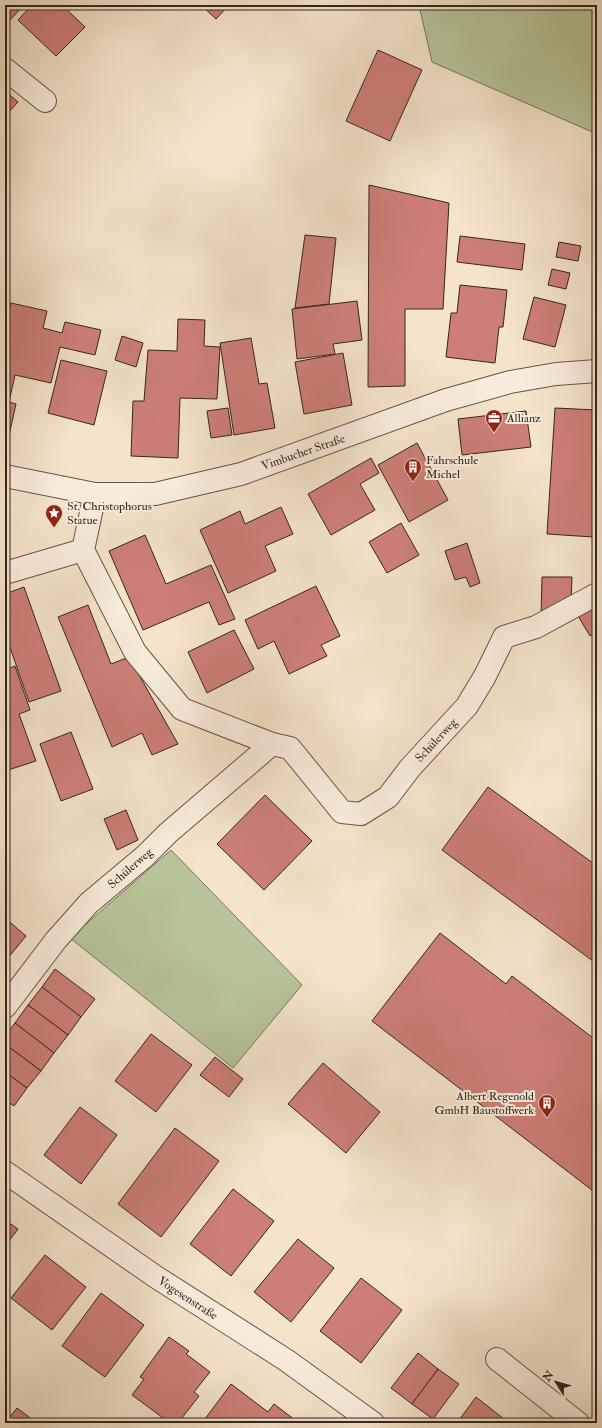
<svg xmlns="http://www.w3.org/2000/svg" width="602" height="1428" viewBox="0 0 602 1428" font-family="'IM FELL Double Pica',serif">
<rect width="100%" height="100%" fill="#f4e4ca"/>
<filter id="stains"><feTurbulence type="fractalNoise" baseFrequency=".005" numOctaves="4"/><feColorMatrix values="0 0 0 0 .2 0 0 0 0 .09 0 0 0 0 .02 0 0 0 .5 -.17"/></filter>
<radialGradient id="worn" r=".72"><stop offset=".6" stop-color="#630" stop-opacity="0"/><stop offset="1" stop-color="#630" stop-opacity=".3"/></radialGradient>
<g fill="#b8c59a" stroke="#76765c">
<path d="M 419,5 L 597,5 L 597,134 L 432,62 Z"/>
<path d="M 171,850 L 302,985 L 233,1068 L 70,938 Z"/>
</g>
<g fill="#cd7f77" stroke="#33261f">
<path d="M 5,5 L 24,5 L 9,21 L 5,17 Z"/>
<path d="M 32,5 L 62,5 L 85,27 L 56,56 L 18,20 Z"/>
<path d="M 201,5 L 229,5 L 216,19 Z"/>
<path d="M 378,50 L 422,70 L 390,141 L 346,121 Z"/>
<path d="M 5,91 L 18,102 L 5,116 Z"/>
<path d="M 369,185 L 449,203 L 443,309 L 405,309 L 405,386 L 368,387 Z"/>
<path d="M 305,235 L 336,238 L 329,304 L 295,308 Z"/>
<path d="M 460,236 L 525,244 L 522,270 L 457,262 Z"/>
<path d="M 559,242 L 581,246 L 578,261 L 556,257 Z"/>
<path d="M 552,269 L 570,273 L 566,289 L 548,285 Z"/>
<path d="M 460,285 L 507,290 L 503,327 L 499,327 L 495,363 L 446,357 L 451,313 L 457,313 Z"/>
<path d="M 534,297 L 566,305 L 555,347 L 523,339 Z"/>
<path d="M 357,301 L 362,340 L 333,344 L 335,354 L 297,359 L 292,309 Z"/>
<path d="M 11,303 L 47,311 L 43,328 L 62,333 L 65,322 L 101,330 L 95,355 L 60,347 L 51,383 L 15,375 L 9,402 L 16,404 L 8,440 L 5,439 L 5,329 Z"/>
<path d="M 178,319 L 205,320 L 204,346 L 220,347 L 217,399 L 180,398 L 178,458 L 131,456 L 133,401 L 144,401 L 148,350 L 177,351 Z"/>
<path d="M 122,336 L 143,343 L 136,367 L 115,360 Z"/>
<path d="M 251,338 L 259,384 L 267,383 L 275,428 L 234,435 L 220,343 Z"/>
<path d="M 343,353 L 352,405 L 304,414 L 295,362 Z"/>
<path d="M 61,360 L 107,371 L 94,425 L 48,413 Z"/>
<path d="M 228,408 L 232,435 L 211,438 L 207,411 Z"/>
<path d="M 555,408 L 597,410 L 597,508 L 595,508 L 593,537 L 547,534 Z"/>
<path d="M 526,411 L 531,447 L 462,455 L 458,419 Z"/>
<path d="M 417,443 L 448,500 L 409,522 L 378,465 Z"/>
<path d="M 371,458 L 379,473 L 360,484 L 375,510 L 331,535 L 308,494 Z"/>
<path d="M 281,507 L 293,534 L 265,546 L 276,571 L 228,593 L 200,530 L 240,511 L 245,524 Z"/>
<path d="M 401,523 L 419,555 L 387,573 L 369,542 Z"/>
<path d="M 145,535 L 166,584 L 211,565 L 235,619 L 219,625 L 209,602 L 143,630 L 109,551 Z"/>
<path d="M 467,543 L 480,583 L 470,587 L 466,577 L 455,580 L 445,551 Z"/>
<path d="M 542,577 L 572,577 L 571,601 L 541,615 Z"/>
<path d="M 316,586 L 340,636 L 321,645 L 327,656 L 289,674 L 274,641 L 258,649 L 245,620 Z"/>
<path d="M 24,587 L 61,691 L 29,702 L 5,633 L 5,594 Z"/>
<path d="M 88,605 L 111,664 L 129,657 L 178,744 L 152,755 L 142,733 L 112,747 L 58,617 Z"/>
<path d="M 597,605 L 597,632 L 590,636 L 578,616 Z"/>
<path d="M 234,630 L 254,669 L 207,693 L 188,652 Z"/>
<path d="M 15,666 L 30,710 L 19,714 L 36,761 L 5,771 L 5,670 Z"/>
<path d="M 71,732 L 93,789 L 61,801 L 40,744 Z"/>
<path d="M 488,787 L 597,866 L 597,964 L 442,850 Z"/>
<path d="M 265,795 L 312,841 L 264,890 L 217,844 Z"/>
<path d="M 126,810 L 138,840 L 117,850 L 104,819 Z"/>
<path d="M 5,918 L 26,936 L 7,959 L 5,958 Z"/>
<path d="M 440,933 L 506,984 L 512,976 L 597,1041 L 597,1194 L 372,1021 Z"/>
<path d="M 55,969 L 95,999 L 81,1017 L 42,987 Z"/>
<path d="M 42,987 L 81,1017 L 68,1035 L 28,1005 Z"/>
<path d="M 28,1005 L 68,1035 L 54,1053 L 15,1023 Z"/>
<path d="M 15,1023 L 54,1053 L 41,1071 L 5,1044 L 5,1036 Z"/>
<path d="M 151,1034 L 192,1065 L 156,1112 L 115,1081 Z"/>
<path d="M 5,1044 L 41,1071 L 27,1088 L 5,1072 Z"/>
<path d="M 215,1057 L 243,1079 L 229,1097 L 200,1075 Z"/>
<path d="M 323,1063 L 380,1112 L 346,1153 L 288,1104 Z"/>
<path d="M 5,1072 L 27,1088 L 14,1106 L 5,1100 Z"/>
<path d="M 80,1107 L 117,1135 L 81,1184 L 44,1155 Z"/>
<path d="M 175,1128 L 219,1161 L 161,1237 L 118,1204 Z"/>
<path d="M 233,1189 L 274,1221 L 231,1276 L 190,1244 Z"/>
<path d="M 5,1220 L 18,1229 L 5,1246 Z"/>
<path d="M 298,1239 L 334,1268 L 291,1322 L 254,1292 Z"/>
<path d="M 45,1255 L 86,1287 L 52,1330 L 11,1298 Z"/>
<path d="M 361,1278 L 402,1310 L 361,1363 L 320,1331 Z"/>
<path d="M 101,1293 L 144,1325 L 105,1377 L 62,1346 Z"/>
<path d="M 169,1337 L 189,1351 L 186,1354 L 210,1372 L 194,1392 L 199,1396 L 178,1423 L 170,1423 L 132,1395 L 144,1379 L 140,1377 Z"/>
<path d="M 418,1353 L 438,1369 L 412,1404 L 391,1388 Z"/>
<path d="M 438,1369 L 459,1384 L 433,1419 L 412,1404 Z"/>
<path d="M 231,1384 L 268,1412 L 274,1404 L 295,1420 L 293,1423 L 202,1423 Z"/>
<path d="M 476,1397 L 509,1423 L 457,1423 Z"/>
<path d="M 17,1408 L 37,1423 L 5,1423 Z"/>
</g>
<g fill="none" stroke-linecap="round" stroke-linejoin="round">
<g stroke="#63564a" stroke-width="24">
<g id="street">
<path d="M 5,69 L 45,101"/>
<path d="M 5,476 L 95,494 L 155,494 L 241,474 L 446,400 L 510,382 L 556,374 L 597,371"/>
<path d="M 5,573 L 83,550"/>
<path d="M 272,744 L 290,748 L 342,812 L 361,814 L 388,797 L 410,768 L 467,706 L 485,676 L 504,637 L 536,627 L 597,594"/>
<path d="M 5,1007 L 56,940 L 89,903 L 145,856 L 168,833 L 272,744 L 182,709 L 135,652 L 83,550 L 95,494"/>
<path d="M 5,1172 L 156,1277 L 286,1360 L 373,1423"/>
<path d="M 497,1359 L 578,1423"/>
</g>
</g>
<use href="#street" stroke="#f8eddd" stroke-width="22"/>
</g>
<defs>
<g id="office-pin" transform="scale(0.9)"><path d="M0 17L-7.5 6A9.5 9.5 0 1 1 7.5 6Z" fill="#8f2418" stroke="#f8eddd"/><path d="M-6-3h4V-5.5h4V-3h4V5H-6ZM-1-4.5V-3h2v-1.5ZM-6 0V1H6V0Z" fill="#fff"/></g>
<g id="building-pin" transform="scale(0.9)"><path d="M0 17L-7.5 6A9.5 9.5 0 1 1 7.5 6Z" fill="#8f2418" stroke="#f8eddd"/><path d="M-4-6H4V6H1V3H-1V6H-4ZM-2.5-4.3h1.7v1.8h-1.7ZM.8-4.3h1.7v1.8H.8ZM-2.5-1h1.7V.8h-1.7ZM.8-1h1.7V.8H.8Z" fill="#fff"/></g>
<g id="sight-pin" transform="scale(0.9)"><path d="M0 17L-7.5 6A9.5 9.5 0 1 1 7.5 6Z" fill="#8f2418" stroke="#f8eddd"/><path d="M0-6L1.8-2.2L6-1.7L2.9 1.2L3.7 5.4L0 3.3L-3.7 5.4L-2.9 1.2L-6-1.7L-1.8-2.2Z" fill="#fff"/></g>
</defs>
<g fill-rule="evenodd">
<use href="#office-pin" x="494" y="418"/>
<use href="#building-pin" x="413" y="467"/>
<use href="#sight-pin" x="54" y="513"/>
<use href="#building-pin" x="547" y="1103"/>
</g>
<g text-anchor="middle" stroke-width="4" stroke-linejoin="round" paint-order="stroke">
<g font-size="12" fill="#33261f" stroke="#f8eddd" text-anchor="start">
<text x="507" y="422">Allianz</text>
<text x="426" y="464">Fahrschule<tspan x="426" dy="14">Michel</tspan></text>
<text x="67" y="510">St. Christophorus<tspan x="67" dy="14">Statue</tspan></text>
<text x="534" y="1100" text-anchor="end">Albert Regenold<tspan x="534" dy="14">GmbH Baustoffwerk</tspan></text>
</g>
<g font-size="12" fill="#33261f" stroke="#f8eddd">
<text transform="translate(303 452) rotate(-19)" y="4">Vimbucher Straße</text>
<text transform="translate(436 740) rotate(-47)" y="4">Schülerweg</text>
<text transform="translate(130 868) rotate(-41)" y="4">Schülerweg</text>
<text transform="translate(188 1298) rotate(33)" y="4">Vogesenstraße</text>
</g>
</g>
<rect width="602" height="1428" fill="none" stroke="#f4e4ca" stroke-width="20"/>
<rect x="6" y="6" width="590" height="1416" fill="none" stroke="#33261f" stroke-width="2"/>
<rect x="10" y="10" width="582" height="1408" fill="none" stroke="#33261f"/>
<g transform="translate(556 1382) rotate(307)" stroke="#f8eddd" stroke-width="3" paint-order="stroke">
<path d="M0-3L7 15L0 10L-7 15Z" fill="#33261f"/>
<text y="-6" font-size="11" font-weight="bold" text-anchor="middle" fill="#33261f">N</text>
</g>
<rect width="100%" height="100%" filter="url(#stains)"/>
<rect width="100%" height="100%" fill="url(#worn)"/>
</svg>
